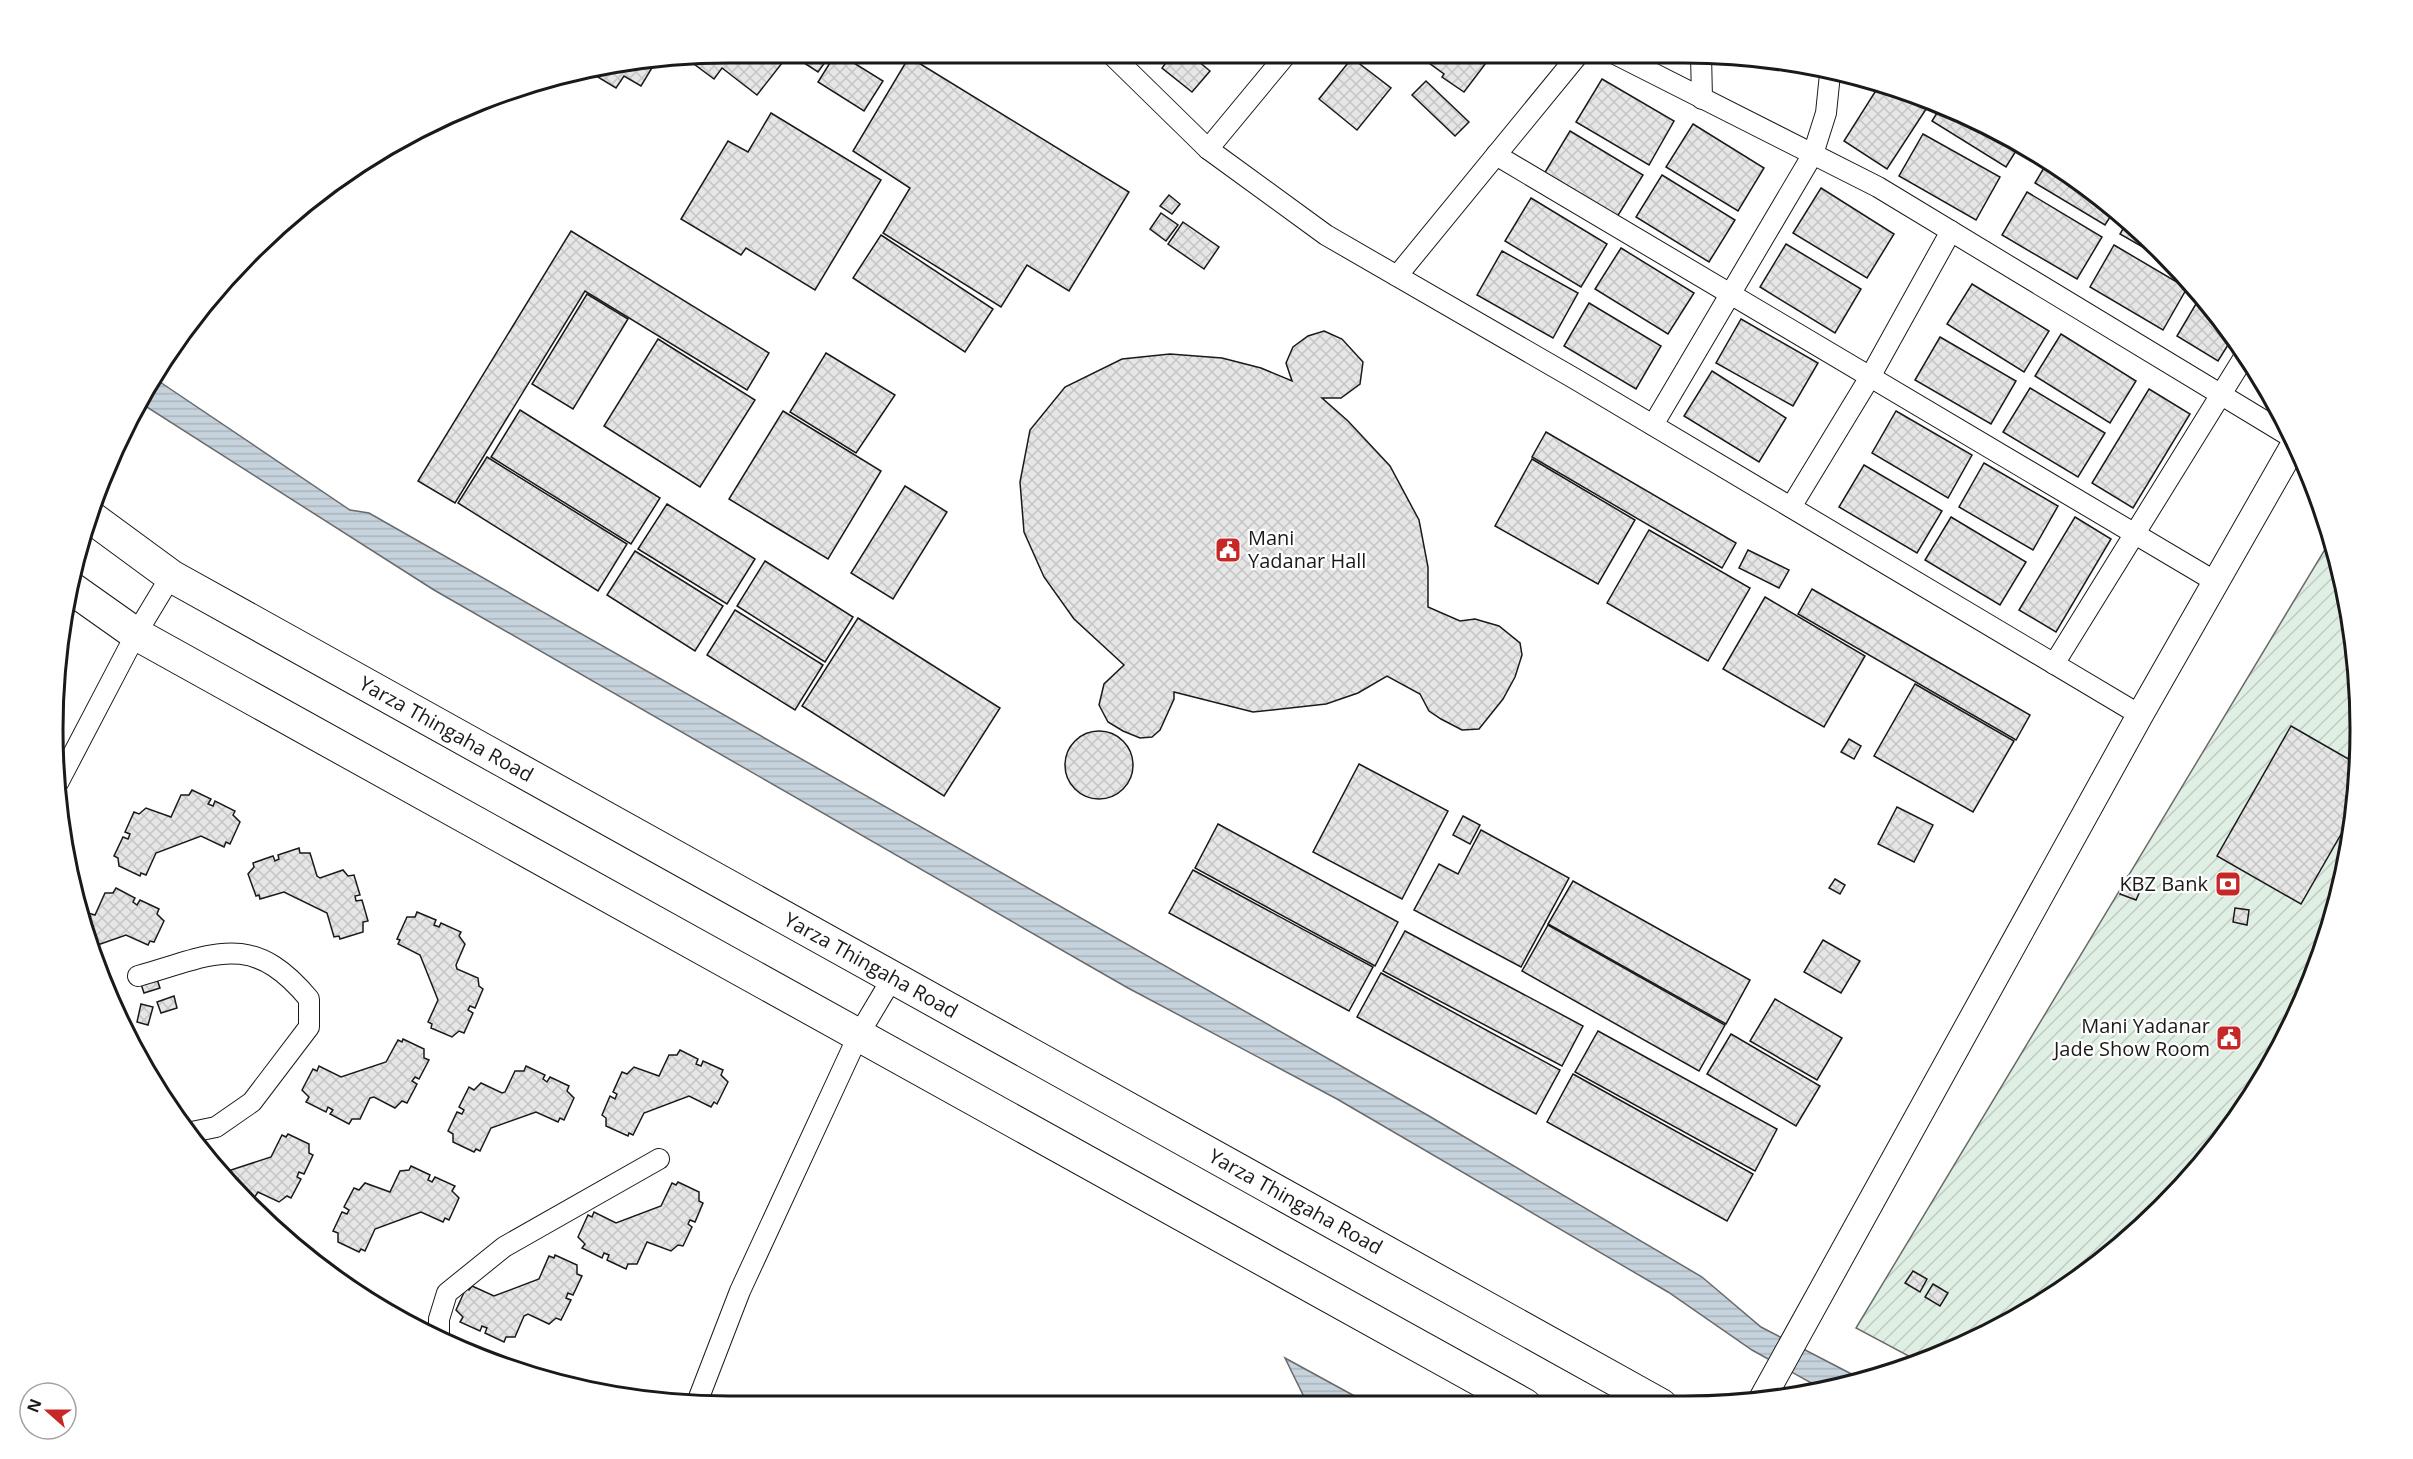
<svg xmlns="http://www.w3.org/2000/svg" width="2413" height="1459" viewBox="0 0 2413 1459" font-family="'Open Sans',sans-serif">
<defs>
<pattern id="garden-furrows" width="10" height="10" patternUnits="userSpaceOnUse" patternTransform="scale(1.5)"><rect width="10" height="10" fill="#e0efe3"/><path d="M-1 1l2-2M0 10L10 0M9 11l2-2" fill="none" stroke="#c0ccc2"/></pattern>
<pattern id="water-rules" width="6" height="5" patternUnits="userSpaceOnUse" patternTransform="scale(1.5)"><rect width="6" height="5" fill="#c6d2dc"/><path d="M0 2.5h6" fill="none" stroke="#aab4bc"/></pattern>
<pattern id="building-cross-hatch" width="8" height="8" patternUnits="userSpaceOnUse" patternTransform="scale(1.5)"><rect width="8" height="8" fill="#e6e6e6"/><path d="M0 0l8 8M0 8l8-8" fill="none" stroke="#c5c5c5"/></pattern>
</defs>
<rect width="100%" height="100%" fill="#fff"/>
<path fill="url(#garden-furrows)" stroke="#6a6a6a" stroke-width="1.5" d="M 2330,541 L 2348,598 L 2360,730 L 2347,862 L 2309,989 L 2246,1106 L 2130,1238 L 2022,1316 L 1916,1360 L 1856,1328 Z"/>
<g fill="url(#water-rules)" stroke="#6a6a6a" stroke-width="1.5">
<path d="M 154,378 L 350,510 L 369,513 L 1429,1116 L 1702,1277 L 1761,1327 L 1865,1381 L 1822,1389 L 1752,1350 L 1668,1292 L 1337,1099 L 1128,988 L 434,590 L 142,404 Z"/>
<path d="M 1285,1358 L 1371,1405 L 1308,1405 Z"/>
</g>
<g fill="url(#building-cross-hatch)" stroke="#1a1a1a" stroke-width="1.5">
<path d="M 1435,55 L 1492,55 L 1464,92 L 1442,77 L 1444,74 L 1429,63 Z"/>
<path d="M 1171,56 L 1192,56 L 1210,71 L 1192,92 L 1162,68 Z"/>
<path d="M 909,57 L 1129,192 L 1069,291 L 1027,265 L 1001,307 L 883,233 L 910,188 L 853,151 Z"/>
<path d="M 641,58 L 658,58 L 641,86 L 624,76 L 616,88 L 588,71 Z"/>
<path d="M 692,58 L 786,58 L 757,95 L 722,68 L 714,79 L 690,61 Z"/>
<path d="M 803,58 L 828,58 L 818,72 L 801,61 Z"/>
<path d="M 833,58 L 846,58 L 883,81 L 864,111 L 818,82 Z"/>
<path d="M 1352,58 L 1391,88 L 1357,130 L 1319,99 Z"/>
<path d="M 1602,79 L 1674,121 L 1649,165 L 1576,122 Z"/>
<path d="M 1426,81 L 1469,122 L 1455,136 L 1412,95 Z"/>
<path d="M 1880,84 L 1901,89 L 1930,103 L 1887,169 L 1844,141 Z"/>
<path d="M 1940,108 L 2019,146 L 2006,167 L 1932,121 Z"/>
<path d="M 771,113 L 881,180 L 815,290 L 746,248 L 741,255 L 681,219 L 728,141 L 748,152 Z"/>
<path d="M 1693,124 L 1764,168 L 1738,211 L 1666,167 Z"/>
<path d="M 1570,131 L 1643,175 L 1617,217 L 1544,174 Z"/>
<path d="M 1923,134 L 2000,177 L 1976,220 L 1899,176 Z"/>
<path d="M 2048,161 L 2060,167 L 2114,211 L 2105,225 L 2035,183 Z"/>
<path d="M 1662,175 L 1735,220 L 1709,262 L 1636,217 Z"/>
<path d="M 1821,188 L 1894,234 L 1867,278 L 1793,233 Z"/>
<path d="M 2027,192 L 2102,237 L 2077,279 L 2002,235 Z"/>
<path d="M 1169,195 L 1180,204 L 1172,214 L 1160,206 Z"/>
<path d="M 1531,198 L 1607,244 L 1581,287 L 1505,241 Z"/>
<path d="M 1161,213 L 1178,225 L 1166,241 L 1150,229 Z"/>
<path d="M 1183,222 L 1219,247 L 1204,269 L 1168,244 Z"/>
<path d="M 2127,222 L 2162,251 L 2174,265 L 2120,234 Z"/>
<path d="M 571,231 L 769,353 L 747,390 L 585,291 L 455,503 L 418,481 Z"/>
<path d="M 881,235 L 993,309 L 965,352 L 853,278 Z"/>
<path d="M 1786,244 L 1861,289 L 1835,333 L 1760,287 Z"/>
<path d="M 2114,245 L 2187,288 L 2163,330 L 2090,287 Z"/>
<path d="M 1621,248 L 1694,293 L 1668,334 L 1595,289 Z"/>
<path d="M 1502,251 L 1578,293 L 1553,338 L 1477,295 Z"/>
<path d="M 1972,284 L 2049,331 L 2024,372 L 1947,324 Z"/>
<path d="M 587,294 L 628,319 L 573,409 L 532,384 Z"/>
<path d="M 2200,297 L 2233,337 L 2218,361 L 2177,336 Z"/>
<path d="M 1589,303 L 1661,346 L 1636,389 L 1564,346 Z"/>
<path d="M 1741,319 L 1818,363 L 1793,406 L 1716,363 Z"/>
<path d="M 1324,331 L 1342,339 L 1363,362 L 1360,384 L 1341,398 L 1322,398 L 1348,421 L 1390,466 L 1419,520 L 1428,567 L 1428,607 L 1460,621 L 1475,619 L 1499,626 L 1520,643 L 1522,655 L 1515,677 L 1503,699 L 1479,729 L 1462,730 L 1441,719 L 1429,711 L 1420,694 L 1387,676 L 1358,693 L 1326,704 L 1253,712 L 1174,692 L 1174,699 L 1160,730 L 1152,737 L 1140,738 L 1123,731 L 1108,722 L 1099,705 L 1104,684 L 1124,665 L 1074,619 L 1044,577 L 1024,532 L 1020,482 L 1030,430 L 1065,387 L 1122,359 L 1170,354 L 1222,358 L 1261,368 L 1292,381 L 1286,363 L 1293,347 L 1308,336 Z"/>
<path d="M 2061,334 L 2136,381 L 2110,423 L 2035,376 Z"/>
<path d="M 1940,337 L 2016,381 L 1991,424 L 1915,380 Z"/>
<path d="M 658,339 L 755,400 L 700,487 L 604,426 Z"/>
<path d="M 826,353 L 895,395 L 856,453 L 790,412 Z"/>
<path d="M 1712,371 L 1786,418 L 1759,462 L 1684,416 Z"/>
<path d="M 2030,388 L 2105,433 L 2078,477 L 2003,432 Z"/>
<path d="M 2149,389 L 2190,414 L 2133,508 L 2092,483 Z"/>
<path d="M 520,410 L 660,498 L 631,544 L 491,457 Z"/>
<path d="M 783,411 L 881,471 L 828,559 L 729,499 Z"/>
<path d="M 1896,411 L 1972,455 L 1948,498 L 1872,453 Z"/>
<path d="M 1546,432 L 1736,543 L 1722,568 L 1532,457 Z"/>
<path d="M 487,457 L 627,544 L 598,591 L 458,503 Z"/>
<path d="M 1532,459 L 1635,520 L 1598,584 L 1495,526 Z"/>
<path d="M 1984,463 L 2058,506 L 2033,550 L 1959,507 Z"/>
<path d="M 1864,465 L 1942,511 L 1917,553 L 1839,507 Z"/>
<path d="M 905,486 L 947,512 L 893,599 L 851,573 Z"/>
<path d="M 667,504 L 755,559 L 727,604 L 638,549 Z"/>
<path d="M 1951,517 L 2026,562 L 2000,605 L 1925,560 Z"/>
<path d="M 2075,517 L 2111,539 L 2056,632 L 2019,610 Z"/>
<path d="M 1649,530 L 1750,588 L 1708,661 L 1607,603 Z"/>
<path d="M 1748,550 L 1789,570 L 1779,588 L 1739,568 Z"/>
<path d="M 635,551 L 723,606 L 695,651 L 607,595 Z"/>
<path d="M 765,561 L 853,617 L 825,662 L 737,606 Z"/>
<path d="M 1812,589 L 2030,715 L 2016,740 L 1798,614 Z"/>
<path d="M 1765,597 L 1865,656 L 1824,727 L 1723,669 Z"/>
<path d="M 735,610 L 823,665 L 795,710 L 707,655 Z"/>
<path d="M 858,618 L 1000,708 L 944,796 L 802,706 Z"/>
<path d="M 1915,684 L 2014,741 L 1973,812 L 1874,756 Z"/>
<path d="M 2291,726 L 2357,764 L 2352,815 L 2301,904 L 2217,856 Z"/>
<circle cx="1099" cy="765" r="34"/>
<path d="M 1849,739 L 1861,746 L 1854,759 L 1841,752 Z"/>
<path d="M 1359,764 L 1448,811 L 1402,899 L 1313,852 Z"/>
<path d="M 192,790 L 211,799 L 208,804 L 213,806 L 215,801 L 235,811 L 233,815 L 240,822 L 230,844 L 226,842 L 224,847 L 201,836 L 156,853 L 146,875 L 141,873 L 140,876 L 119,866 L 118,858 L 114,856 L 123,837 L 128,839 L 130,834 L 125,832 L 134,812 L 139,814 L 146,808 L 171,817 L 181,795 L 189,795 Z"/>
<path d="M 1897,807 L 1933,825 L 1914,862 L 1878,844 Z"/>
<path d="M 1463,816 L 1480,825 L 1470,844 L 1453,835 Z"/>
<path d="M 1218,824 L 1398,922 L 1375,966 L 1195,868 Z"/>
<path d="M 1481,830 L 1569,878 L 1521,967 L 1414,910 L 1439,864 L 1458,874 Z"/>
<path d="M 299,848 L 300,853 L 310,853 L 317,876 L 320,878 L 343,870 L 348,876 L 354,875 L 360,895 L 355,896 L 356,901 L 362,900 L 368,921 L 363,922 L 363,932 L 340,939 L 339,936 L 334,937 L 327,913 L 284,892 L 260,899 L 259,895 L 256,896 L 248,874 L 254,867 L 253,863 L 273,856 L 275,861 L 279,859 L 278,855 Z"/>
<path d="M 1193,870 L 1373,967 L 1349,1011 L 1169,913 Z"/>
<path d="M 2128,876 L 2144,882 L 2136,900 L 2120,894 Z"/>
<path d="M 1835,879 L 1845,885 L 1840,894 L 1829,888 Z"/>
<path d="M 1573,881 L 1750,980 L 1726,1024 L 1548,924 Z"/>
<path d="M 116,888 L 135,898 L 133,902 L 137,905 L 140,900 L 159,909 L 157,914 L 164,921 L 154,942 L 150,941 L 148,945 L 126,935 L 89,948 L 78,910 L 95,915 L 105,893 L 113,893 Z"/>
<path d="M 2235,908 L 2249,910 L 2247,925 L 2233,922 Z"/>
<path d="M 417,912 L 436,920 L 434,925 L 439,927 L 441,923 L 461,932 L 459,936 L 465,944 L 456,965 L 457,969 L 478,978 L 479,986 L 483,989 L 475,1008 L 470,1006 L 468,1010 L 473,1013 L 464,1033 L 459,1031 L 452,1037 L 431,1028 L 432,1024 L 428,1022 L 438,1000 L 420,955 L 398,944 L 400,940 L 397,939 L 407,917 L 415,917 Z"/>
<path d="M 1548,925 L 1725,1025 L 1699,1071 L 1522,971 Z"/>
<path d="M 1405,931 L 1583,1026 L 1562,1066 L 1383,971 Z"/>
<path d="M 1823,940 L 1860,961 L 1841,993 L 1804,972 Z"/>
<path d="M 1381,973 L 1560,1070 L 1536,1114 L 1357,1017 Z"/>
<path d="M 156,976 L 160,988 L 144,993 L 140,981 Z"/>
<path d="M 174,996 L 177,1008 L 161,1013 L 157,1002 Z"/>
<path d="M 1775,999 L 1842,1038 L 1817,1080 L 1750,1041 Z"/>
<path d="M 141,1004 L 153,1007 L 148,1025 L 137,1022 Z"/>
<path d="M 1598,1031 L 1777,1129 L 1755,1171 L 1575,1072 Z"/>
<path d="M 1731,1034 L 1820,1086 L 1796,1126 L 1707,1074 Z"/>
<path d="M 403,1039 L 424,1049 L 424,1058 L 429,1060 L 419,1079 L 415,1077 L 412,1081 L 417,1084 L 407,1103 L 402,1101 L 395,1108 L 374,1097 L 370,1098 L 360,1119 L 352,1119 L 349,1124 L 330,1114 L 333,1110 L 328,1107 L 326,1112 L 306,1102 L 309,1097 L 302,1090 L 313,1069 L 317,1071 L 319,1066 L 341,1077 L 386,1062 L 398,1040 L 402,1042 Z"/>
<path d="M 680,1050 L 698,1059 L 696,1064 L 701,1066 L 703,1061 L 723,1070 L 721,1075 L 728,1082 L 717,1104 L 714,1102 L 711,1107 L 689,1096 L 644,1113 L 633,1135 L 629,1133 L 628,1136 L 606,1126 L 606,1118 L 602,1115 L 610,1096 L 615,1099 L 617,1094 L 613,1092 L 622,1072 L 627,1074 L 634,1067 L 659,1076 L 669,1055 L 677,1055 Z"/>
<path d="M 526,1066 L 545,1075 L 543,1079 L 547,1082 L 550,1077 L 569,1086 L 567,1091 L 574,1098 L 564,1120 L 560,1118 L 558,1122 L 536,1112 L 491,1128 L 480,1151 L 476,1149 L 474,1152 L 453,1142 L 453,1134 L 448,1131 L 457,1112 L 462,1114 L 464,1110 L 459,1107 L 469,1087 L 474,1090 L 481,1083 L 502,1093 L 505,1092 L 515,1071 L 524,1071 Z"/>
<path d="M 1573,1074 L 1753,1174 L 1727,1221 L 1547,1122 Z"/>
<path d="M 288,1134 L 309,1144 L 309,1153 L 313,1155 L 304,1174 L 299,1172 L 297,1177 L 301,1179 L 291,1198 L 287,1196 L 279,1202 L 258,1192 L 249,1206 L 215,1167 L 225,1172 L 271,1157 L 282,1135 L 286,1137 Z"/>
<path d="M 411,1166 L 430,1175 L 428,1180 L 432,1182 L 435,1177 L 455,1186 L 452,1191 L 459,1198 L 449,1220 L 445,1218 L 443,1222 L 421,1212 L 375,1229 L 365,1251 L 361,1249 L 359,1252 L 338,1242 L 338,1233 L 333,1231 L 342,1212 L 347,1214 L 349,1210 L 344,1207 L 354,1188 L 359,1190 L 365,1183 L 390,1192 L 400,1171 L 409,1170 Z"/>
<path d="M 678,1182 L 699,1192 L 699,1201 L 703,1203 L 695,1222 L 690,1220 L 688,1224 L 692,1227 L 683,1246 L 678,1245 L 671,1251 L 647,1242 L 637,1264 L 628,1264 L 626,1269 L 607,1260 L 609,1255 L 604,1253 L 602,1258 L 582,1248 L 585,1244 L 578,1237 L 588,1215 L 592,1217 L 594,1212 L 616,1223 L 661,1206 L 672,1183 L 676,1185 Z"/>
<path d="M 555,1255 L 577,1265 L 577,1274 L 582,1276 L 573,1295 L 568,1293 L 566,1298 L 571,1300 L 561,1320 L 556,1318 L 549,1324 L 528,1314 L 524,1316 L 515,1337 L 506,1337 L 504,1342 L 485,1333 L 487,1328 L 482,1326 L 480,1331 L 460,1322 L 463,1317 L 456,1310 L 466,1288 L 469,1290 L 472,1286 L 494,1296 L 539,1279 L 549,1256 L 554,1258 Z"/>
<path d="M 1913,1271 L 1927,1279 L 1920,1292 L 1905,1283 Z"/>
<path d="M 1933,1284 L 1948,1293 L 1940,1306 L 1925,1297 Z"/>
</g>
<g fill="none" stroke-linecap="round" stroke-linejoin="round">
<g stroke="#1a1a1a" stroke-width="22">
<g id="minor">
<path d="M 1615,54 L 1878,187 L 2291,437"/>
<path d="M 1701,54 L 1702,99"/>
<path d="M 1113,56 L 1208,149 L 1326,235 L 1577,380 L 2140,715"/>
<path d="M 1208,149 L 1285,56"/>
<path d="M 1496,155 L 2216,582"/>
<path d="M 1397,276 L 1578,55"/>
<path d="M 1653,425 L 1813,154 L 1826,113 L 1830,74"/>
<path d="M 1791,507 L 1870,377 L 1951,231"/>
<path d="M 2054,664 L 2246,354"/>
<path d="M 58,783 L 136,634 L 171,576"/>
<path d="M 138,976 C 213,955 251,929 309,999 L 309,1027 L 252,1102 L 216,1127 L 187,1133"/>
<path d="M 439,1334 L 439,1319 L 447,1293 L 504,1247 L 659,1159"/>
<path d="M 696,1405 L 740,1291 L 859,1034 L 893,977"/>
</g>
</g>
<g stroke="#1a1a1a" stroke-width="28">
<path id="tertiary" d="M 1762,1399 L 2140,715 L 2295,443"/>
</g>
<g stroke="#1a1a1a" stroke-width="34">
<g id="primary">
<path id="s1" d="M 88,515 L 171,576 L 1661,1405"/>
<path d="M 71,588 L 136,634 L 1525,1405"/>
</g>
</g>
<use href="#minor" stroke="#fff" stroke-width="20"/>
<use href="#tertiary" stroke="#fff" stroke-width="26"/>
<use href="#primary" stroke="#fff" stroke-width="32"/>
</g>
<defs>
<g id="civic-square" transform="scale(1.35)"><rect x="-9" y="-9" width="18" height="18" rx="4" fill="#c62828" stroke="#fff"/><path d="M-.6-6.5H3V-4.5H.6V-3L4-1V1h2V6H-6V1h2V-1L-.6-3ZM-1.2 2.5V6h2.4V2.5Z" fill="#fff"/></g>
<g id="bank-square" transform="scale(1.35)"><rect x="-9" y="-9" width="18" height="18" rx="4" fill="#c62828" stroke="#fff"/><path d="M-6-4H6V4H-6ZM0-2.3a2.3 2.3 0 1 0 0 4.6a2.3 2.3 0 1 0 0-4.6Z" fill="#fff"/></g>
</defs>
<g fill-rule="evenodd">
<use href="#civic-square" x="1228" y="550"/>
<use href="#bank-square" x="2228" y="884"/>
<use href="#civic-square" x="2229" y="1038"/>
</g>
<g text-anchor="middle" stroke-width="4.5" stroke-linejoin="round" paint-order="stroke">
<g font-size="20" fill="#1a1a1a" stroke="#fff" text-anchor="end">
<text x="1248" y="545" text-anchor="start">Mani<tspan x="1248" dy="23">Yadanar Hall</tspan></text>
<text x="2208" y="891">KBZ Bank</text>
<text x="2210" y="1033">Mani Yadanar<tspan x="2210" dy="23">Jade Show Room</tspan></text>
</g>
<g font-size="20" fill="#1a1a1a" stroke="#fff">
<text dy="7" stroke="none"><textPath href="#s1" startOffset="418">Yarza Thingaha Road</textPath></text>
<text dy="7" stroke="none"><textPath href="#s1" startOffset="904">Yarza Thingaha Road</textPath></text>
<text dy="7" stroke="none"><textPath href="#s1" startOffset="1390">Yarza Thingaha Road</textPath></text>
</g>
</g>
<path d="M0 0H2413V1459H0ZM729 63H1684A666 666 0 0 1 2350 729V730A666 666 0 0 1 1684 1396H729A666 666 0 0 1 63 730V729A666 666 0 0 1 729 63Z" fill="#fff" fill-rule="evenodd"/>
<path fill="none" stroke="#1a1a1a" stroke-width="3" d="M729 63H1684A666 666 0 0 1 2350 729V730A666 666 0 0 1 1684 1396H729A666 666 0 0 1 63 730V729A666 666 0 0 1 729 63Z"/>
<g transform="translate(48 1411) rotate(291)"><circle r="28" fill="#ffffff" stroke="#a3a3a3" stroke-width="1.5"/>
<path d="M0-4.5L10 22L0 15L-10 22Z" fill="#c62828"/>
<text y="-9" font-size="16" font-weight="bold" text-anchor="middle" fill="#1a1a1a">N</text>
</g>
</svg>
